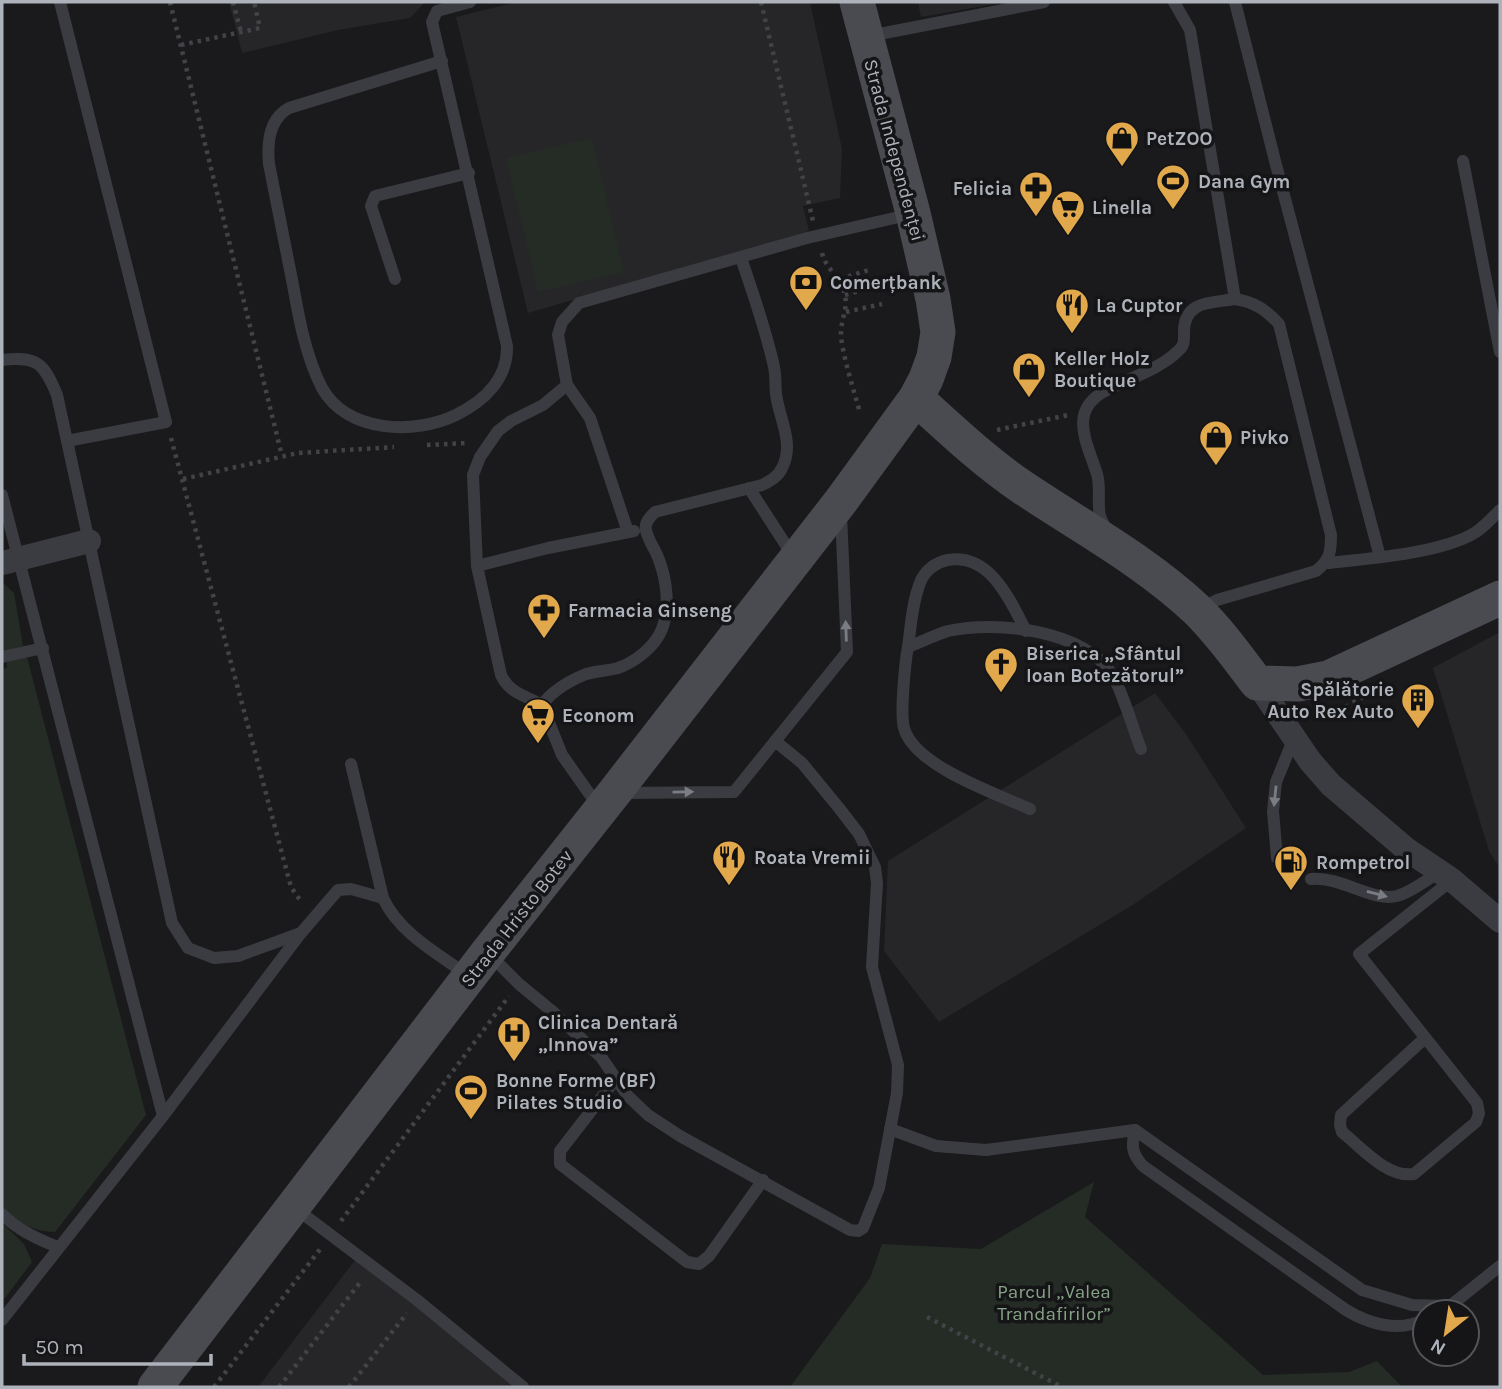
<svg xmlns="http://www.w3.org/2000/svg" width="1502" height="1389" viewBox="0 0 1502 1389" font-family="Karla,sans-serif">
<rect width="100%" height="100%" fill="#1a1a1c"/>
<g fill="#262629">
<path d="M 229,2 L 425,2 L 410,18 L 338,30 L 242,53 Z"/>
<path d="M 517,2 L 810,2 L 842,149 L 840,198 L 803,206 L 809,231 L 528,313 L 456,17 Z"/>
<path d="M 918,2 L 1006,2 L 921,17 Z"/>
<path d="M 1500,632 L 1500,868 L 1489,851 L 1433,668 Z"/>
<path d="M 1155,693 L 1186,734 L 1246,828 L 1134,904 L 939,1022 L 884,951 L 888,861 Z"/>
<path d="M 362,1251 L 531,1387 L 258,1387 Z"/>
</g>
<g fill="#242c25">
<path d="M 592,138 L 624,272 L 538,292 L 506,158 Z"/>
<path d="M 2,582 L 14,593 L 23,646 L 2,652 Z"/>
<path d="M 27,657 L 146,1115 L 55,1232 C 32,1231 18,1223 2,1206 L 2,669 L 7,668 L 7,661 Z"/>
<path d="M 1094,1182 L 1085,1217 L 1263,1375 L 1349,1372 L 1377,1361 L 1402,1387 L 790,1387 L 870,1278 L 882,1244 L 981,1249 Z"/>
<path d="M 2,1223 L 24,1244 L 32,1262 L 2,1302 Z"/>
</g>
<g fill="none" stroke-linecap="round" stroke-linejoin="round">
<g stroke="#414347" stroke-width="4.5" stroke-dasharray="3.5 5" stroke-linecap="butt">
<path d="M 170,2 L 282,456"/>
<path d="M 233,2 L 241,32"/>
<path d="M 761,2 L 813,221"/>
<path d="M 181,45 L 260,28 L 254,2"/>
<path d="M 822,253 C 826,270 841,276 845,295 C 848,309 841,319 841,333 C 841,351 855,394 860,413"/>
<path d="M 840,279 L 872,269"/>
<path d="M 845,295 L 877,286"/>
<path d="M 846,312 L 882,304"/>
<path d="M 997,430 L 1068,415"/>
<path d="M 171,438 L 291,887 L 302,903"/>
<path d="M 427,445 L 467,443"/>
<path d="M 183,479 L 298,453 L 394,447"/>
<path d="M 1338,711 L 1365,696"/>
<path d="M 341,1221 L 509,996"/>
<path d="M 927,1317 L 1062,1387"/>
<path d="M 214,1387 L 321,1248"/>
<path d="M 279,1387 L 362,1280"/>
<path d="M 349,1387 L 407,1313"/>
</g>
<g stroke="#3b3c41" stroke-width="12">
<path d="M 60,2 L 166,422 L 67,441"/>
<path d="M 1174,2 L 1190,30 L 1235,299 C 1255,302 1266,310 1279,324 L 1331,535 C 1331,552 1330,560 1316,571 L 1217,600 L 1201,608"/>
<path d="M 1235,2 L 1275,161 L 1380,557"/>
<path d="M 869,36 L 1044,2"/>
<path d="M 442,61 L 289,108 C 269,119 267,144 269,164 C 277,204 285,245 293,285 C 299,319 306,357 322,388 C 347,433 415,435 456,415 C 484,401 508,379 507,346 L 432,22 L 437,11 L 470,2"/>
<path d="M 1463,161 L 1500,352"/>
<path d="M 395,279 L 371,206 L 375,196 L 469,173"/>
<path d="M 2,360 C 37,356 44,363 57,395 L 172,923 L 188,948 L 214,958 L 238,956 L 301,933"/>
<path d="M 567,385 L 543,405 L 511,421 L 498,431 L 480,457 L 473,475 L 477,566 L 501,675 C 510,694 525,695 542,705 L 562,755 L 598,806"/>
<path d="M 749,488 L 793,556"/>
<path d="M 2,495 L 163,1116"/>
<path d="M 1106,531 C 1105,525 1102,522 1100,516 C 1097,503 1101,487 1097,474 C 1087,442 1067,410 1107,390 C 1130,378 1160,369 1178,351 C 1185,345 1184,340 1184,332 C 1184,300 1212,303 1235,299"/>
<path d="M 628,532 L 590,418 L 567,385 L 558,335 L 562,322 L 579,303 L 807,238 L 912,214"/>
<path d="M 1327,563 C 1366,559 1444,553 1476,532 C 1485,526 1493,517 1500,510"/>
<path d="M 477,566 L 548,548 L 634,531"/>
<path d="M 908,647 C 911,626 912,603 920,583 C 924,571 936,562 948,560 C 990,553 1010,600 1026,631"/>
<path d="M 2,657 L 43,648"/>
<path d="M 542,705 C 552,691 569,681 586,674 C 596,671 607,671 618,668 C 635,662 655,647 662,629 C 670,608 667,581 659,560 C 656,550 648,541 646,530 C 644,523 650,517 655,512 L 762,485 C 770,481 778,477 782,468 C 795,443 779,419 776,394 C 775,385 776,376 774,367 C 766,330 753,293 741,258"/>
<path d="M 351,764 L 383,898 C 399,933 438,954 469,976"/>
<path d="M 622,793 L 734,792 L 847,652 L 841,514"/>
<path d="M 1030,809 C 997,794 914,766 904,728 C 900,715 905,662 908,647 C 921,642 935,635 948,631 C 996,620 1083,630 1112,674 C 1122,690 1133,729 1141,749"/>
<path d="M 1277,858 L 1273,811 L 1276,782 L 1294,738"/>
<path d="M 1311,879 C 1341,876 1372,902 1397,896 C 1412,892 1427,879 1440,872"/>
<path d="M 490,955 L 519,984 L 553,1012 L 601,1057 L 628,1096 L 648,1115 L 680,1136 L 850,1230 L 858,1231 L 863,1228 L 879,1188 L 897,1093 L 898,1065 L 872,967 L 877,883 L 875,867 L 859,834 L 839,808 L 802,763 L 775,741"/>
<path d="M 1425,1038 L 1341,1115 L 1340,1125 L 1342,1132 C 1362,1148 1387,1178 1414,1174 L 1476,1122 L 1479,1113 L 1477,1103 L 1359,954 L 1452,880"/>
<path d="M 615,1080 L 560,1151 L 560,1164 L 687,1262 L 699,1264 L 709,1256 L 763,1180"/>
<path d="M 890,1129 L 936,1146 L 986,1150 L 1135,1130 C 1131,1146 1132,1154 1143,1166 L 1346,1310 C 1369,1324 1399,1333 1425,1319"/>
<path d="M 1135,1130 L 1362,1290 L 1412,1305 L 1450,1306 L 1500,1266"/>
<path d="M 295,1208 L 417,1300 L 523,1387"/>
<path d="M 2,1214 C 18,1230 37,1239 58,1247"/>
<path d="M 2,1320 L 163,1116 L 301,933 L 338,890 L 351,889 L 383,898"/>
</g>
<g stroke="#3b3c41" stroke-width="24">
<path d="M 2,563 L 89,541"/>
<path d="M 1257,683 L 1310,761 L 1331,785 L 1406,849 L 1452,880 L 1500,921"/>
</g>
<g stroke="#494b50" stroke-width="35">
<path d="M 916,398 C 950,429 984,461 1022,487 C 1080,526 1145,561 1196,609 C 1219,631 1238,658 1257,683 L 1298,684 L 1328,678 L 1500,598"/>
<path d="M 155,1387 L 488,952 L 614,793 L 841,501 L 916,398 L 926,379 L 934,357 L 938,332 L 933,299 L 913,213 L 857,2"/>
</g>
</g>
<defs><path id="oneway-solid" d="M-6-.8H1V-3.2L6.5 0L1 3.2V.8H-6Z" transform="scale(1.75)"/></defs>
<g fill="#7a7d84">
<use href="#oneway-solid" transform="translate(846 631) rotate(-92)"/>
<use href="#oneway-solid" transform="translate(683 792) rotate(-1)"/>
<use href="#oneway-solid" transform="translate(1275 796) rotate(96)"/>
<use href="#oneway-solid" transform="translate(1377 894) rotate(15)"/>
</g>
<defs>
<g id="shop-pin" transform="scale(1.75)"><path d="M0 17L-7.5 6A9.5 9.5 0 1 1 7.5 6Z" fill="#e1a84c" stroke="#151517"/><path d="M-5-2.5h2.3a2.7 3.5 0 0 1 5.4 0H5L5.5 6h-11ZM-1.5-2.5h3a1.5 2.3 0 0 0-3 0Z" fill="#111"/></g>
<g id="stadium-pin" transform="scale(1.75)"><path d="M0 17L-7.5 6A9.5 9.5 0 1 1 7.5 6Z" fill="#e1a84c" stroke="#151517"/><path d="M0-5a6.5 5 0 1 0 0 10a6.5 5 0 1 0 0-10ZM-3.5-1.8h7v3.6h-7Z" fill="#111"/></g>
<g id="pharmacy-pin" transform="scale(1.75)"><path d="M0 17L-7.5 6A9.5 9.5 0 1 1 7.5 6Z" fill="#e1a84c" stroke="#151517"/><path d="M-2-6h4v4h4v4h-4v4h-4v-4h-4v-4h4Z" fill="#111"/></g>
<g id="supermarket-pin" transform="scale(1.75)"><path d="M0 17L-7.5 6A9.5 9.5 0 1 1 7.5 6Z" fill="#e1a84c" stroke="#151517"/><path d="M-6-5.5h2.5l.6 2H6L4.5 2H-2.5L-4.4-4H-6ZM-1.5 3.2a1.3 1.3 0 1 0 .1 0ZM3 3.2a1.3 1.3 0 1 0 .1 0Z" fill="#111"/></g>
<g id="bank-pin" transform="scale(1.75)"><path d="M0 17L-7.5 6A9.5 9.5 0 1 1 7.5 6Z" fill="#e1a84c" stroke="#151517"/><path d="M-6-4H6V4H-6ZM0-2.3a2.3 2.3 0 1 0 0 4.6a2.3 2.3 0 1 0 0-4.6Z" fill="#111"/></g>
<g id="restaurant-pin" transform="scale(1.75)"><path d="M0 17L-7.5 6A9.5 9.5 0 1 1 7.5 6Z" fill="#e1a84c" stroke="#151517"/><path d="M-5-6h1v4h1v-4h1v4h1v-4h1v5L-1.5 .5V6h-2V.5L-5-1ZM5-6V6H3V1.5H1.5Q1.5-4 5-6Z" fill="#111"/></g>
<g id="church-pin" transform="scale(1.75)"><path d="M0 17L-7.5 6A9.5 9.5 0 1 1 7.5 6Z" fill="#e1a84c" stroke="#151517"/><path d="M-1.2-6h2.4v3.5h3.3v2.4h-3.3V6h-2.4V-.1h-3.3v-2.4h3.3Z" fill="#111"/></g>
<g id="building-pin" transform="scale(1.75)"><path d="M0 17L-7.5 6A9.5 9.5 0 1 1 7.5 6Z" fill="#e1a84c" stroke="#151517"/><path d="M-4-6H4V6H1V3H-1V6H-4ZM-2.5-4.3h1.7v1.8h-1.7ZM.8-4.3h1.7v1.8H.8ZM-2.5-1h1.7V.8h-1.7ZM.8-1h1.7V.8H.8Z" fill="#111"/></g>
<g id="fuel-pin" transform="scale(1.75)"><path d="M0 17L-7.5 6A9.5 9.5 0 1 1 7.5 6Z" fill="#e1a84c" stroke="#151517"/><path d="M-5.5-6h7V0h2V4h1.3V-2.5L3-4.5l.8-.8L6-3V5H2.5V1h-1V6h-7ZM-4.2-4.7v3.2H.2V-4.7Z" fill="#111"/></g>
<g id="hospital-pin" transform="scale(1.75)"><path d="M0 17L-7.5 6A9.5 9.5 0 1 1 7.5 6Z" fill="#e1a84c" stroke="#151517"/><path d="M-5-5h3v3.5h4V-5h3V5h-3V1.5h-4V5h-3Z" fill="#111"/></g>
</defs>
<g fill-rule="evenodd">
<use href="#shop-pin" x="1122" y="138"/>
<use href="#stadium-pin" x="1173" y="181"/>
<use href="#pharmacy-pin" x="1036" y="188"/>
<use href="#supermarket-pin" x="1068" y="207"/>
<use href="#bank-pin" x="806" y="282"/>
<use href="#restaurant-pin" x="1072" y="305"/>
<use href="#shop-pin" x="1029" y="369"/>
<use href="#shop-pin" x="1216" y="437"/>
<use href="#pharmacy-pin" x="544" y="610"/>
<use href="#church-pin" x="1001" y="664"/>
<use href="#building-pin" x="1418" y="700"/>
<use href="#supermarket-pin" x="538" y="715"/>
<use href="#restaurant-pin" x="729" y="857"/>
<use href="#fuel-pin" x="1291" y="862"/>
<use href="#hospital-pin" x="514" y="1033"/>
<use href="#stadium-pin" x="471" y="1091"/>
</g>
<g text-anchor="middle" stroke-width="7" stroke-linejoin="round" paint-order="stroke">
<g font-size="19" font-weight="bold" fill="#aeb2ba" stroke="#151517" text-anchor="start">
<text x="1146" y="145">PetZOO</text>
<text x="1198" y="188">Dana Gym</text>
<text x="1012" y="195" text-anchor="end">Felicia</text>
<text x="1092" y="214">Linella</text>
<text x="830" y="289">Comerțbank</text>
<text x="1096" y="312">La Cuptor</text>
<text x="1054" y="365">Keller Holz<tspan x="1054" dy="22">Boutique</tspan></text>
<text x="1240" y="444">Pivko</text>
<text x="568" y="617">Farmacia Ginseng</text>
<text x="1026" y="660">Biserica „Sfântul<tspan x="1026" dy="22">Ioan Botezătorul”</tspan></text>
<text x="1394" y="696" text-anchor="end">Spălătorie<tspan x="1394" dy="22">Auto Rex Auto</tspan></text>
<text x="562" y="722">Econom</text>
<text x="754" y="864">Roata Vremii</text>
<text x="1316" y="869">Rompetrol</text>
<text x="538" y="1029">Clinica Dentară<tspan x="538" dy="22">„Innova”</tspan></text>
<text x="496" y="1087">Bonne Forme (BF)<tspan x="496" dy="22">Pilates Studio</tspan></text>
</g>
<g font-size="19" fill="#aeb2ba" stroke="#151517">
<text transform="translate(895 150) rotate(75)" y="7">Strada Independenței</text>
<text transform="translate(516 918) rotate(-52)" y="7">Strada Hristo Botev</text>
</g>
<g font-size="19" fill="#87a387" stroke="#151517">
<text x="1054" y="1298">Parcul „Valea<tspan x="1054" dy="22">Trandafirilor”</tspan></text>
</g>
</g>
<rect width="1502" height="1389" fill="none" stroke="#aeb2ba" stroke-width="7"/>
<g transform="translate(1446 1333) rotate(210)"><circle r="33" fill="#151517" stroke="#525458" stroke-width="2"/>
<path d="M0-5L12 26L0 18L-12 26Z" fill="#e1a84c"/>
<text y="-10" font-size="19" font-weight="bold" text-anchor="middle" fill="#aeb2ba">N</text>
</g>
<path d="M24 1354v10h187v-10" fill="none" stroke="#aeb2ba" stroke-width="3.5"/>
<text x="35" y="1354" font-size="21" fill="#aeb2ba" stroke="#151517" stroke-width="5" paint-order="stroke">50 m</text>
</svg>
